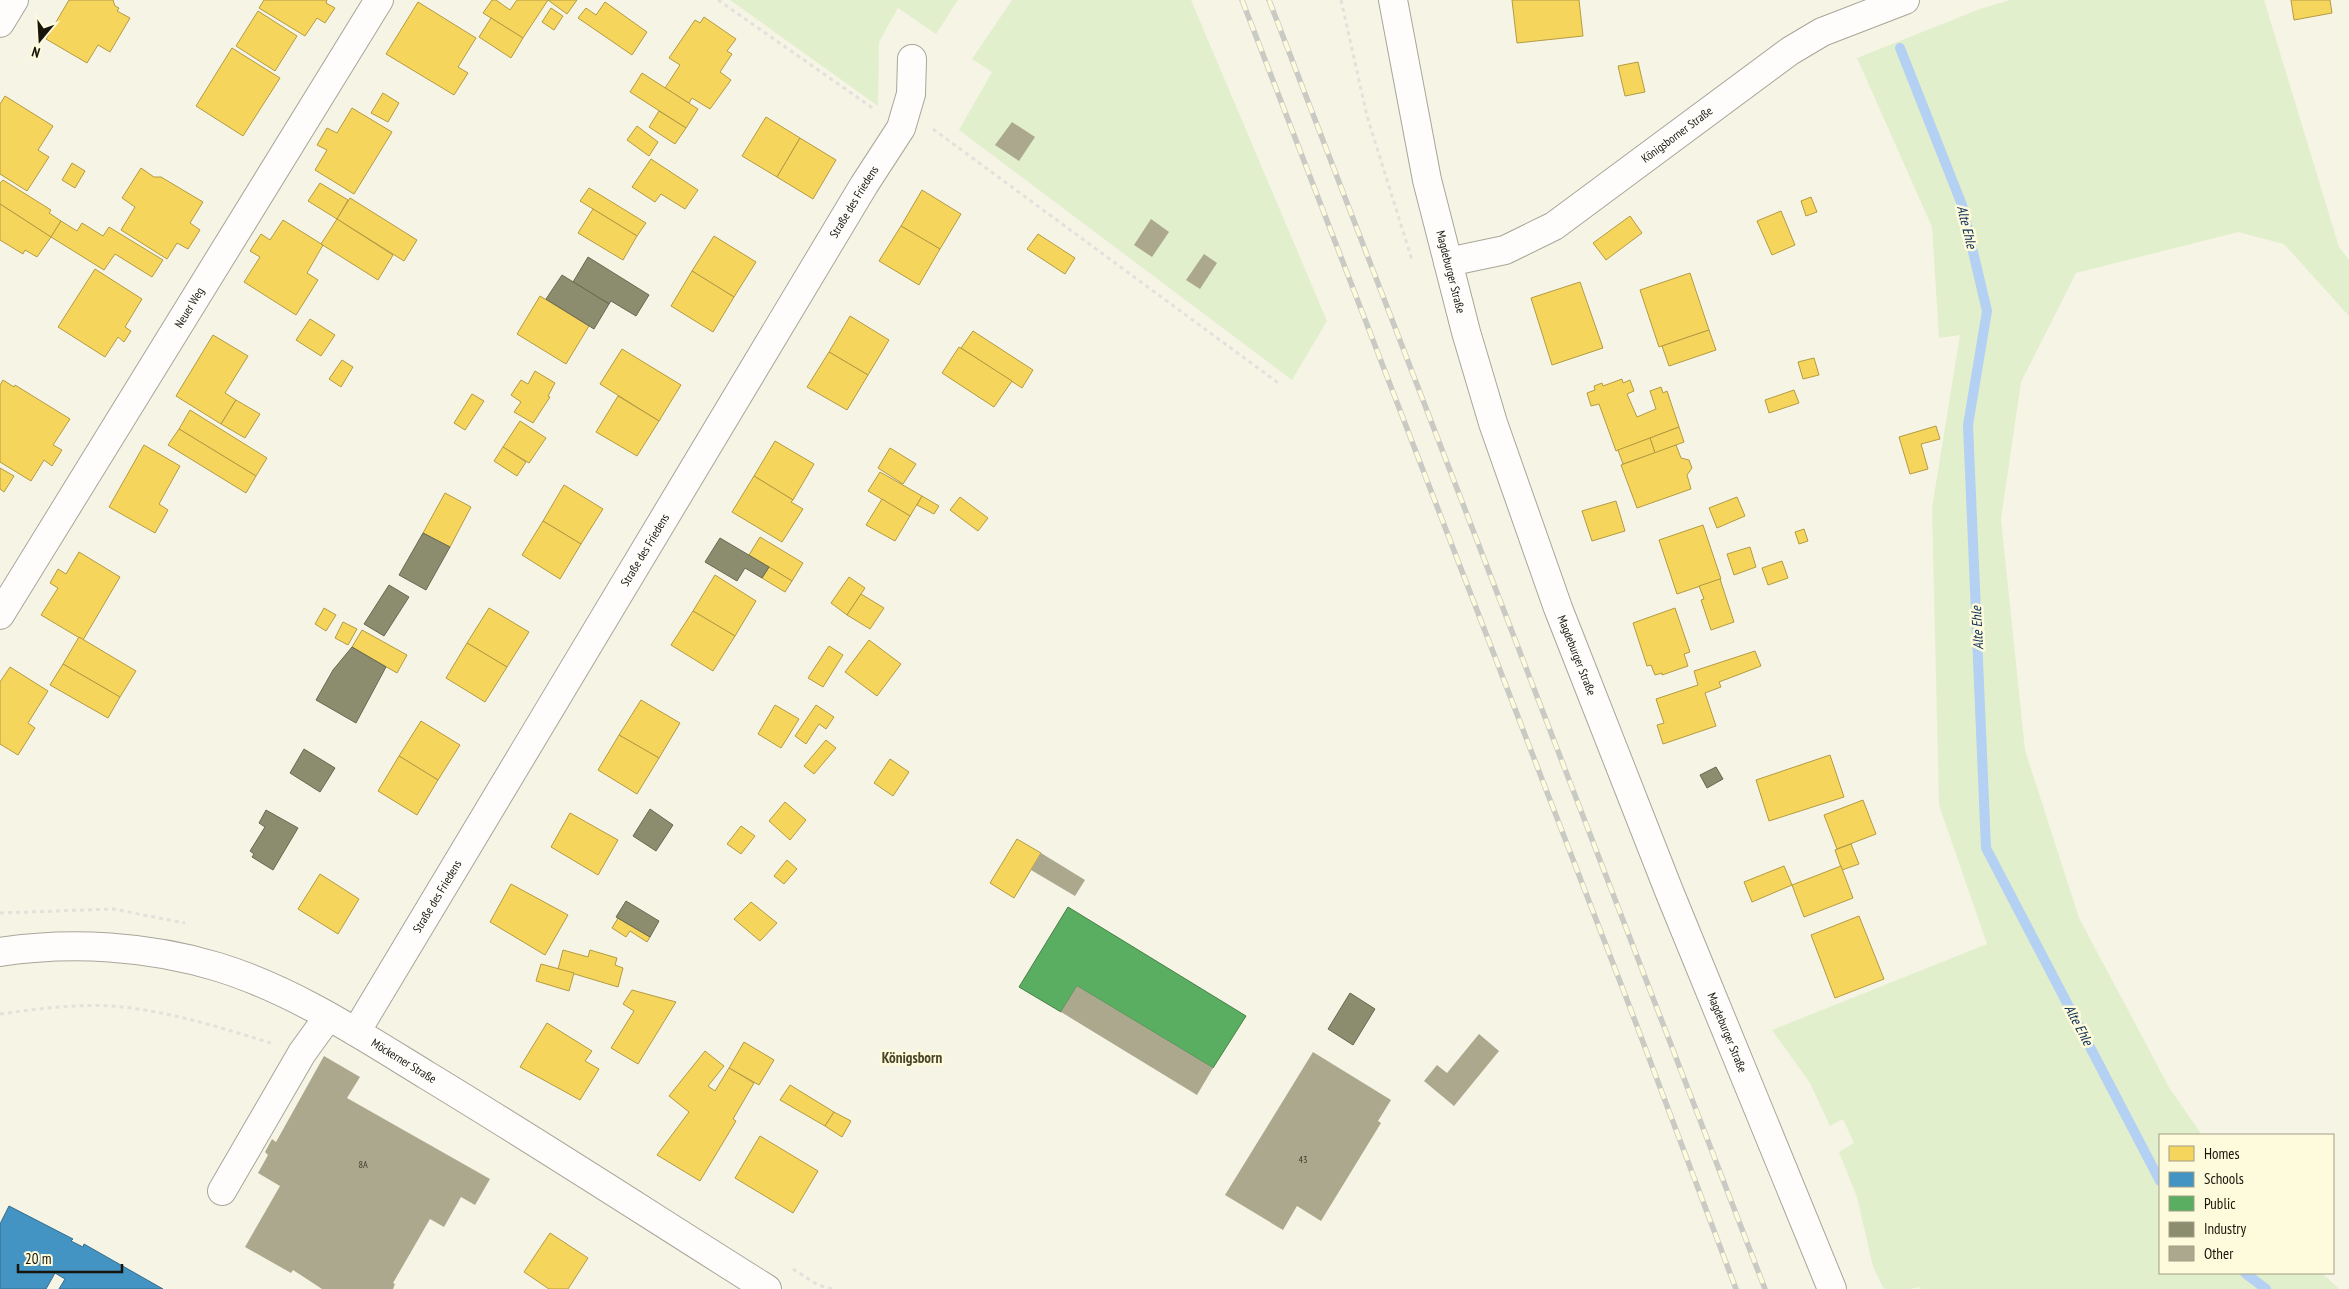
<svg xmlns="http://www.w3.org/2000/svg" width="2349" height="1289" viewBox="0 0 2349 1289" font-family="'PT Sans Narrow',sans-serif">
<rect width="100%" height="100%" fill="#f6f4e4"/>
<g fill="#e1efcd">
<path d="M 730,0 L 958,0 L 936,34 L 898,8 L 879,42 L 878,106 Z"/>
<path d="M 1012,0 L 1191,0 L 1327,321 L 1292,380 L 959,130 L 992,72 L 972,59 Z"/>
<path d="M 2010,0 L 2264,0 L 2339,247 L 2349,260 L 2349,316 L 2284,244 L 2238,232 L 2076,273 L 2021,382 L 2001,519 L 2025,750 L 2079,918 L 2170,1089 L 2202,1135 L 2160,1135 L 2160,1273 L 2322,1273 L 2339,1289 L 1921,1289 L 1920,1287 L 1910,1289 L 1884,1289 L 1873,1267 L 1857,1197 L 1839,1152 L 1854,1143 L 1843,1119 L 1830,1126 L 1810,1083 L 1772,1030 L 1987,944 L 1939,805 L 1932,508 L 1960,335 L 1939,338 L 1932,227 L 1857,58 L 1980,9 Z"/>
</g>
<g fill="#f6d55c" stroke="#b39b44">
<path d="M 69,0 L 113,0 L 115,6 L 119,8 L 117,11 L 130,18 L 110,52 L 98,45 L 87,63 L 46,39 Z"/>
<path d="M 264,0 L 327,0 L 326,3 L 335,8 L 325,23 L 317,18 L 305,36 L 259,8 Z"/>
<path d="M 492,0 L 496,0 L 510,10 L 517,0 L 548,0 L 523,38 L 483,13 Z"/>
<path d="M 548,0 L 577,0 L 567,14 Z"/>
<path d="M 1512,0 L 1579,0 L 1583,36 L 1517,43 Z"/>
<path d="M 2291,0 L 2330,0 L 2332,13 L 2294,20 Z"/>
<path d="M 418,2 L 476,38 L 458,67 L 468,73 L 454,95 L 386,54 Z"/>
<path d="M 605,2 L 647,32 L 632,55 L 578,18 L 586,8 L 596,15 Z"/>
<path d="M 551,8 L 563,16 L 554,30 L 542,22 Z"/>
<path d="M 258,11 L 297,36 L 275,71 L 236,46 Z"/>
<path d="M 704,17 L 736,39 L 727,51 L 732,54 L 720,72 L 731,80 L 710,109 L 692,98 L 689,103 L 665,88 L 680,65 L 669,58 L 695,20 L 700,23 Z"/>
<path d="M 491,18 L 523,38 L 511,58 L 479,37 Z"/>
<path d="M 232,48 L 280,78 L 243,136 L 196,106 Z"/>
<path d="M 1638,62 L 1645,92 L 1625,96 L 1618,66 Z"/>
<path d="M 642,73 L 698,109 L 686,128 L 630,92 Z"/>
<path d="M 383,93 L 399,103 L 388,122 L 371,113 Z"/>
<path d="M 5,96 L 53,126 L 38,150 L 49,157 L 27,191 L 0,174 L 0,104 Z"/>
<path d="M 352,108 L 392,132 L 354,194 L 315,170 L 327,150 L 317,145 L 327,128 L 337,133 Z"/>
<path d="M 659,111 L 686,128 L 675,144 L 649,127 Z"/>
<path d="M 766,117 L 800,138 L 777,177 L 742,156 Z"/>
<path d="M 637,126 L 658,142 L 649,156 L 627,140 Z"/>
<path d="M 800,138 L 836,160 L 813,199 L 777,177 Z"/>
<path d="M 651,159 L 698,190 L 685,209 L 661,194 L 655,202 L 632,187 Z"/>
<path d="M 72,163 L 85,171 L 75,188 L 62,180 Z"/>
<path d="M 141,168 L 154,177 L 161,177 L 203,202 L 190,223 L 200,230 L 188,249 L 177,243 L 167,259 L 121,230 L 135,207 L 122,198 Z"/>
<path d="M 3,180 L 51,210 L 49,213 L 61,221 L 51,237 L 0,204 L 0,183 Z"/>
<path d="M 320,183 L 348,200 L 337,219 L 308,201 Z"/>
<path d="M 589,188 L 646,223 L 637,236 L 580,201 Z"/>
<path d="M 922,190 L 961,214 L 940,249 L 901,226 Z"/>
<path d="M 1811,197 L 1817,212 L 1806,216 L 1801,201 Z"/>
<path d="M 350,198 L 417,240 L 404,261 L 337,219 Z"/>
<path d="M 0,204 L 51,237 L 37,257 L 25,250 L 23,254 L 0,240 Z"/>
<path d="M 593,209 L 637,236 L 623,260 L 578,233 Z"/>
<path d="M 1781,211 L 1795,245 L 1772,255 L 1757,221 Z"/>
<path d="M 1630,216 L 1642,233 L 1606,260 L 1593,243 Z"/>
<path d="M 337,219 L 393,255 L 378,280 L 321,244 Z"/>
<path d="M 283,220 L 323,245 L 307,273 L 318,280 L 296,315 L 244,282 L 260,257 L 250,251 L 261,234 L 270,240 Z"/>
<path d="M 61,221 L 77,231 L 82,223 L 103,236 L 109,227 L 163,260 L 152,277 L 115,254 L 104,270 L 51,237 Z"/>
<path d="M 901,226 L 940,249 L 919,285 L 879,261 Z"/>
<path d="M 1038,234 L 1075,258 L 1065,274 L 1027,249 Z"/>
<path d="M 714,236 L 756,262 L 734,297 L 692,271 Z"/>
<path d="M 95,269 L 142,299 L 125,327 L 131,331 L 124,342 L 118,337 L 105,357 L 58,327 Z"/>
<path d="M 692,271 L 734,297 L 713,332 L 671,306 Z"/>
<path d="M 1690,273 L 1709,330 L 1659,347 L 1640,290 Z"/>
<path d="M 1580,282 L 1603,348 L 1552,365 L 1531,298 Z"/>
<path d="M 540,296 L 589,326 L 566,364 L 517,334 Z"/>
<path d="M 850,316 L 889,340 L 868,375 L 829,352 Z"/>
<path d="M 310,319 L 335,335 L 321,356 L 296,340 Z"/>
<path d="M 1709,330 L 1716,350 L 1669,366 L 1662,346 Z"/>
<path d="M 973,331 L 1033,370 L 1022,388 L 961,348 Z"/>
<path d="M 213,335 L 248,356 L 225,393 L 236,400 L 221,424 L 176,396 Z"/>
<path d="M 959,347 L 1012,381 L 994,407 L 942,373 Z"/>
<path d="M 622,349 L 681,385 L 659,421 L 600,384 Z"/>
<path d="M 829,352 L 868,375 L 847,410 L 807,387 Z"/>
<path d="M 1814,358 L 1819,375 L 1803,379 L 1798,362 Z"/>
<path d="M 342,360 L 353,367 L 341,387 L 329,379 Z"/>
<path d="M 535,371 L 555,383 L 548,396 L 550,397 L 533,423 L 514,412 L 521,402 L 511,395 L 521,380 L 528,384 Z"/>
<path d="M 1622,379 L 1623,383 L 1630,380 L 1634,391 L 1627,394 L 1637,417 L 1656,409 L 1650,391 L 1661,387 L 1663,393 L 1667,391 L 1679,427 L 1616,451 L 1599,404 L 1591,406 L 1587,393 L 1595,390 L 1594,386 L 1602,383 L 1603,386 Z"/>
<path d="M 3,380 L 14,387 L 15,385 L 70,419 L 53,445 L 62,450 L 52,466 L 44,460 L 31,481 L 0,462 L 0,385 Z"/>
<path d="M 1794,390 L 1799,403 L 1769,413 L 1765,400 Z"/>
<path d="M 472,394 L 484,401 L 465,430 L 454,423 Z"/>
<path d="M 618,396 L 659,421 L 637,456 L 596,432 Z"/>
<path d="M 236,400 L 260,414 L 245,438 L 221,424 Z"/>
<path d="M 190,410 L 267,458 L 256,476 L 179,429 Z"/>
<path d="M 520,421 L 546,438 L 529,463 L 503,447 Z"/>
<path d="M 1936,426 L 1940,439 L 1921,444 L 1928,469 L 1910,474 L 1899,437 Z"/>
<path d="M 1679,427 L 1684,442 L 1655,453 L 1650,438 Z"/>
<path d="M 179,429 L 256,476 L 246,493 L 168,445 Z"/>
<path d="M 1650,438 L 1655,453 L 1623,464 L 1618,450 Z"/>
<path d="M 775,441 L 814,464 L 793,500 L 754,476 Z"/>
<path d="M 144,445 L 180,466 L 159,504 L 168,510 L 155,533 L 109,507 Z"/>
<path d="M 1676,445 L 1681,458 L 1689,460 L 1692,468 L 1687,475 L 1691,489 L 1637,508 L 1621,465 Z"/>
<path d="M 503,447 L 526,462 L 517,476 L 494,461 Z"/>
<path d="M 890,448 L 916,464 L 903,484 L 878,468 Z"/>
<path d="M 0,468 L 14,476 L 4,492 L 0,489 Z"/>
<path d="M 880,472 L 922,496 L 910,516 L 868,491 Z"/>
<path d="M 754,476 L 793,500 L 791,502 L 803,509 L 782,542 L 732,512 Z"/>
<path d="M 564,485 L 603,509 L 581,544 L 543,521 Z"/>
<path d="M 445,493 L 471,507 L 450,547 L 423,533 Z"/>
<path d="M 922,496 L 939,506 L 934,514 L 917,505 Z"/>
<path d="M 960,497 L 988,518 L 978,531 L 950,510 Z"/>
<path d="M 1737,497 L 1745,516 L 1717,528 L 1709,508 Z"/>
<path d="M 882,499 L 910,516 L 895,541 L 866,525 Z"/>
<path d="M 1616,501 L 1625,531 L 1592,541 L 1582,511 Z"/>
<path d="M 543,521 L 581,544 L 560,579 L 522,555 Z"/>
<path d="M 1703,525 L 1721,579 L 1677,594 L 1659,540 Z"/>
<path d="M 1804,529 L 1808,541 L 1799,544 L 1795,532 Z"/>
<path d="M 760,537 L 803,563 L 792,581 L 749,555 Z"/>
<path d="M 1750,547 L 1756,567 L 1734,575 L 1727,554 Z"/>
<path d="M 79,552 L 120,577 L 83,640 L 41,615 L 58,588 L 50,583 L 58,569 L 66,574 Z"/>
<path d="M 1782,561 L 1788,578 L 1768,585 L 1762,568 Z"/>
<path d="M 769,567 L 792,581 L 785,592 L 762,578 Z"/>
<path d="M 715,575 L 756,601 L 735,636 L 693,611 Z"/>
<path d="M 849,577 L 865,588 L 847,615 L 831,603 Z"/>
<path d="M 1720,579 L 1734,622 L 1711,630 L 1701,600 L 1704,599 L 1699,586 Z"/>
<path d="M 861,594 L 884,608 L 870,629 L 847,615 Z"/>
<path d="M 324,608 L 336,615 L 326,631 L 315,624 Z"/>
<path d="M 489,608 L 529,632 L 507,667 L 467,643 Z"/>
<path d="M 1675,608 L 1690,652 L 1684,654 L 1688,666 L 1662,675 L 1662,673 L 1655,675 L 1651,665 L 1647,666 L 1633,623 Z"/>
<path d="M 693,611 L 735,636 L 713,671 L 671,645 Z"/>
<path d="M 343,622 L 357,629 L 348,645 L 335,638 Z"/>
<path d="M 362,630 L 407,655 L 397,673 L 352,647 Z"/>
<path d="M 79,637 L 136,671 L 120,697 L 63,664 Z"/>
<path d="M 869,640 L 901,664 L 877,696 L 845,672 Z"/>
<path d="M 467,643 L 507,667 L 485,702 L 446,678 Z"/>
<path d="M 829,646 L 843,655 L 823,687 L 808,678 Z"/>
<path d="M 1755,651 L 1761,666 L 1719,682 L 1721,687 L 1705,693 L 1716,726 L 1663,744 L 1657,725 L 1664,723 L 1656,699 L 1698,685 L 1694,671 Z"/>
<path d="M 63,664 L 120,697 L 108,718 L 50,685 Z"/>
<path d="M 10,667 L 48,691 L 28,723 L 35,728 L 18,755 L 0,744 L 0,682 Z"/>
<path d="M 641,700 L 680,723 L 659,758 L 619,735 Z"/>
<path d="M 775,705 L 799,719 L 781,748 L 758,734 Z"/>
<path d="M 816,705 L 834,717 L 826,729 L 819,724 L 806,744 L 795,736 Z"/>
<path d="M 421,721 L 460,745 L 438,780 L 399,756 Z"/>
<path d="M 619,735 L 659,758 L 637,794 L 598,770 Z"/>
<path d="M 826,740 L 836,748 L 814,774 L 804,766 Z"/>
<path d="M 1830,755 L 1844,797 L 1769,821 L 1756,780 Z"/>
<path d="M 399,756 L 438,780 L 417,815 L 378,791 Z"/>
<path d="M 890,759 L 909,772 L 893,796 L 874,783 Z"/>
<path d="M 1863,800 L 1876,834 L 1837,849 L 1824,815 Z"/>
<path d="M 785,802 L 806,820 L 790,840 L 769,821 Z"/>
<path d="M 570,813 L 618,840 L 598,875 L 551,847 Z"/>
<path d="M 741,826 L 755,836 L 741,854 L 727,844 Z"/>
<path d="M 1017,839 L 1041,853 L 1014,898 L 990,883 Z"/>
<path d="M 1851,844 L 1859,864 L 1842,870 L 1835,850 Z"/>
<path d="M 787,860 L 797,869 L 784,884 L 774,876 Z"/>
<path d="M 1784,866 L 1792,885 L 1752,902 L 1744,882 Z"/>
<path d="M 1841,866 L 1853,898 L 1804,917 L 1792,885 Z"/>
<path d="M 320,874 L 359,899 L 338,934 L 298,909 Z"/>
<path d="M 511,884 L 568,915 L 545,955 L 490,922 Z"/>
<path d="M 751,902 L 777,923 L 760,941 L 734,919 Z"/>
<path d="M 1859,916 L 1884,979 L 1835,998 L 1811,935 Z"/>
<path d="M 618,918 L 650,937 L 647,942 L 630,931 L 626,937 L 612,928 Z"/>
<path d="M 563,950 L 588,957 L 590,950 L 617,958 L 615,965 L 623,968 L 618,987 L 558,969 Z"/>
<path d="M 541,964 L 574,973 L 569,991 L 536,981 Z"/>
<path d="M 632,990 L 676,1002 L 638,1064 L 611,1048 L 634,1011 L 623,1004 Z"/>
<path d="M 547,1023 L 592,1051 L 585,1061 L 599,1069 L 580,1100 L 520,1067 Z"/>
<path d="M 744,1042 L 774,1060 L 759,1085 L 729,1068 Z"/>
<path d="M 705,1051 L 724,1066 L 708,1086 L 715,1091 L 729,1068 L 754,1083 L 733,1119 L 736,1121 L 700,1181 L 657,1155 L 689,1112 L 669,1096 Z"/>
<path d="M 790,1085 L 834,1112 L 825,1126 L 780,1100 Z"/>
<path d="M 834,1112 L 851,1121 L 842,1137 L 825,1126 Z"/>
<path d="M 760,1136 L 818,1171 L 793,1213 L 735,1178 Z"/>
<path d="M 550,1233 L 588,1258 L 568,1289 L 549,1289 L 524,1272 Z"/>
</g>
<path fill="#4393c3" stroke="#366d8c" d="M 9,1206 L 73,1239 L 71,1241 L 83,1247 L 84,1244 L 163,1289 L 59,1289 L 65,1279 L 55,1273 L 46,1289 L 0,1289 L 0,1224 Z"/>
<path fill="#5aae61" stroke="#468047" d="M 1068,907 L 1246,1016 L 1213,1068 L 1077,986 L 1061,1012 L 1019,987 Z"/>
<g fill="#8c8c6e" stroke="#696850">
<path d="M 588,257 L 649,295 L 636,316 L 611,301 L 609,304 L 573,282 Z"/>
<path d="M 562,275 L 609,304 L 594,329 L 546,299 Z"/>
<path d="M 423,533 L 450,547 L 426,590 L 399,575 Z"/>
<path d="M 720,538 L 769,567 L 762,578 L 745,568 L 737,581 L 705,562 Z"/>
<path d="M 389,585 L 409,597 L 384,636 L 364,624 Z"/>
<path d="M 352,647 L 386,667 L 356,723 L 316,700 L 333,670 Z"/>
<path d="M 304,749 L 335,768 L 320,792 L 290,773 Z"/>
<path d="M 1716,767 L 1723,779 L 1707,788 L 1700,775 Z"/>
<path d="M 650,809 L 673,825 L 656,851 L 633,836 Z"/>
<path d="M 266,810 L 298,828 L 273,870 L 252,857 L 254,854 L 250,851 L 265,827 L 259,823 Z"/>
<path d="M 626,901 L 659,921 L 650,937 L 616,917 Z"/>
<path d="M 1350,993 L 1375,1009 L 1353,1045 L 1328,1029 Z"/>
</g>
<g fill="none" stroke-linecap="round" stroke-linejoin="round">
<g stroke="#b4d0f3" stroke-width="10">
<path d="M 1900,48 L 1962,205 L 1987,311 L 1968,425 L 1986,848 L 2160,1181"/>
<path d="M 2245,1273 L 2266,1289"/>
</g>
</g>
<g fill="#aca88e">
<path d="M 1012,122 L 1035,137 L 1019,161 L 995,145 Z"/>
<path d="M 1151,219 L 1169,232 L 1152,257 L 1134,245 Z"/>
<path d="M 1204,254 L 1217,263 L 1200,289 L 1186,280 Z"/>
<path d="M 1041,853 L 1085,880 L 1075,896 L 1031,870 Z"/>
<path d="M 1077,986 L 1213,1068 L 1197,1095 L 1061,1012 Z"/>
<path d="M 1479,1034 L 1499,1051 L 1454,1106 L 1424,1081 L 1437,1065 L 1447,1073 Z"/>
<path d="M 1313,1052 L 1391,1100 L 1378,1121 L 1381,1123 L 1321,1221 L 1297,1206 L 1283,1230 L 1225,1195 Z"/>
<path d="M 324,1056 L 360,1077 L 347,1098 L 490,1179 L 475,1205 L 461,1197 L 444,1227 L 430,1219 L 393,1283 L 395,1284 L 393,1289 L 322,1289 L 293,1270 L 291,1273 L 245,1247 L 280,1186 L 258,1173 L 268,1155 L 265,1152 L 272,1139 L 276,1142 Z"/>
</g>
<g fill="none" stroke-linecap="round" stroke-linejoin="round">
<g stroke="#a8a69a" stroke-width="30">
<g id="minor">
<path d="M 0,23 L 14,0"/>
<path id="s1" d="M 1448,262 L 1505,250 L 1554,226 L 1790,51 L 1822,32 L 1905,0"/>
<path id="s2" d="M 0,615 L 379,0"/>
<path id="s3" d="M 356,1032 L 864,185 L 901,128 L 911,94 L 912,59"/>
<path d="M 222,1191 L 302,1053 L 328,1017"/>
</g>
</g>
<g stroke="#a8a69a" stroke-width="30">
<g id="major">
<path id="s4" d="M 1393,0 L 1427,180 L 1466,332 L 1493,423 L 1558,608 L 1669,891 L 1832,1289"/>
<path id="s5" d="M 0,952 C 71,941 149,946 218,967 C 293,990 361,1035 428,1076 C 542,1145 654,1218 767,1289"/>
</g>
</g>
<g stroke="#e2e1dc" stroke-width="3" stroke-dasharray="4 4" stroke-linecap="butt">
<path d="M 718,0 L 874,109"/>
<path d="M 1341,0 L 1367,116 L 1412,260"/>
<path d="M 933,129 L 1281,385"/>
<path d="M 0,913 L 113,909 L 185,923"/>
<path d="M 0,1014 C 37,1009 73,1004 111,1006 C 165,1010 219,1027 271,1043"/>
<path d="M 793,1269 L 818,1285 L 832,1289"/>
</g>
<use href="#minor" stroke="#fefdfb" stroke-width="28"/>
<use href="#major" stroke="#fefdfb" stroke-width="28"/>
<g stroke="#cacac5" stroke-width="5.5">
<g id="rail">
<path d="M 1242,0 L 1629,1005 L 1736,1289"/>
<path d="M 1269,0 L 1765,1289"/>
</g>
</g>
<use href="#rail" stroke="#fefadc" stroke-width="4" stroke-dasharray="11" stroke-linecap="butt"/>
</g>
<g text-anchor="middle" stroke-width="5" stroke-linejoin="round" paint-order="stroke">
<g font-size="10" fill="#3c3a2c">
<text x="1303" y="1163">43</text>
<text x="363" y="1168">8A</text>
</g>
<g font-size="12" fill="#17150b" stroke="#fefadc">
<text dy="4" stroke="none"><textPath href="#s1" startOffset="266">Königsborner Straße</textPath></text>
<text dy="4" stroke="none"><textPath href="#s3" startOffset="968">Straße des Friedens</textPath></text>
<text dy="4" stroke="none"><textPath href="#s4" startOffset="278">Magdeburger Straße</textPath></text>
<text dy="4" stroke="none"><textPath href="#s2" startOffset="361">Neuer Weg</textPath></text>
<text dy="4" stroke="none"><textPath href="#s3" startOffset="562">Straße des Friedens</textPath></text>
<text dy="4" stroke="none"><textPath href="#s4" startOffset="682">Magdeburger Straße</textPath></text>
<text dy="4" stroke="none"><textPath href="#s3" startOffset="158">Straße des Friedens</textPath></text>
<text dy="4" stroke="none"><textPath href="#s4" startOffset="1088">Magdeburger Straße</textPath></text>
<text dy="4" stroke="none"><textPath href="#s5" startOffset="429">Möckerner Straße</textPath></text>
</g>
<g font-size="14" font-style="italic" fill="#082b55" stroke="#fefadc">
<text transform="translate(1967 227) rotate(76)" y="5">Alte Ehle</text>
<text transform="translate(1977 628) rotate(-93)" y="5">Alte Ehle</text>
<text transform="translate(2079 1025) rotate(62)" y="5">Alte Ehle</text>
</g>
<g font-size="15" font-weight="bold" fill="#49452c" stroke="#fefadc">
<text x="912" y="1063">Königsborn</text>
</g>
</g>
<rect x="2159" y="1134" width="175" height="140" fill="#fefadc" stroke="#a29e88"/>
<rect x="2169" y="1146" width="25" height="15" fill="#f6d55c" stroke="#a29e88"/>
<text x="2204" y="1159" font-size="15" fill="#17150b">Homes</text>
<rect x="2169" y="1172" width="25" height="15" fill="#4393c3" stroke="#a29e88"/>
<text x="2204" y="1184" font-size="15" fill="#17150b">Schools</text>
<rect x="2169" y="1196" width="25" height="15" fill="#5aae61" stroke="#a29e88"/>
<text x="2204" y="1209" font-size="15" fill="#17150b">Public</text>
<rect x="2169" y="1222" width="25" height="15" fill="#8c8c6e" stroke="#a29e88"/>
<text x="2204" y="1234" font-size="15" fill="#17150b">Industry</text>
<rect x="2169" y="1246" width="25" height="15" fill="#aca88e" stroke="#a29e88"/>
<text x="2204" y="1259" font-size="15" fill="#17150b">Other</text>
<g transform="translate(40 40) rotate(198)" stroke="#fefadc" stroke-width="4" paint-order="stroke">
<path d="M0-4L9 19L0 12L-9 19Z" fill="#17150b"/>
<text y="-8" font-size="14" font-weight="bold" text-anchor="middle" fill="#17150b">N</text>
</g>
<path d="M18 1264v8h104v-8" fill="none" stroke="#17150b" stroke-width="2.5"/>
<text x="25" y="1264" font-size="15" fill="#17150b" stroke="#fefadc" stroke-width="4" paint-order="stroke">20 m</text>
</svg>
